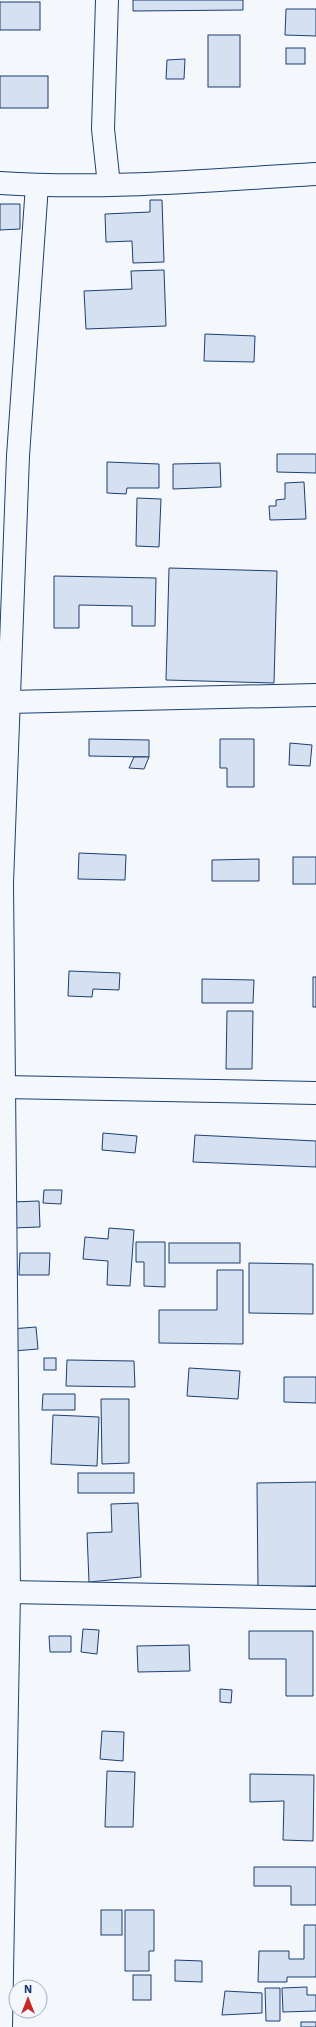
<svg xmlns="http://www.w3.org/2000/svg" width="316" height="2027" viewBox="0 0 316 2027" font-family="'Work Sans',sans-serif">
<rect width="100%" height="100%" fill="#f4f7fb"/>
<g fill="#d5e0f0" stroke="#1d3f73">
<path d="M 133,0 L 243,0 L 243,10 L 133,11 Z"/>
<rect x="0" y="2" width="40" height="28"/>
<path d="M 286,9 L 316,9 L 316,36 L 285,35 Z"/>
<rect x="208" y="35" width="32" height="52"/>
<rect x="286" y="48" width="19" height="16"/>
<path d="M 185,59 L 184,79 L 166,79 L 167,60 Z"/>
<rect x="0" y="76" width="48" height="32"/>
<path d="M 150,200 L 162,200 L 164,262 L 133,263 L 132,241 L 106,242 L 105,214 L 150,212 Z"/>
<path d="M 0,204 L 20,204 L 20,229 L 0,230 Z"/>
<path d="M 164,270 L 166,326 L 86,329 L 84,291 L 132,289 L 131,271 Z"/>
<path d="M 205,334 L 255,336 L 254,362 L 204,361 Z"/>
<path d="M 277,454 L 316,454 L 316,473 L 277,472 Z"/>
<path d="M 107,462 L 159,464 L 159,488 L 127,488 L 126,494 L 107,493 Z"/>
<path d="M 220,463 L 221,487 L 173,489 L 173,464 Z"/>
<path d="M 304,482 L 306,519 L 270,520 L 269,506 L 276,506 L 276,500 L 285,499 L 285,483 Z"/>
<path d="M 137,498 L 161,499 L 159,547 L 136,546 Z"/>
<path d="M 169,568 L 277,571 L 274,683 L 166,680 Z"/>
<path d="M 54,576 L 156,578 L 155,626 L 132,626 L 132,606 L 79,605 L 79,628 L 54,628 Z"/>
<path d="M 89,739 L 149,740 L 149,757 L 89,756 Z"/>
<path d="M 220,739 L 254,739 L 254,787 L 227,787 L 227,768 L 220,768 Z"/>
<path d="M 290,743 L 312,745 L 310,766 L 289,765 Z"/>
<path d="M 134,757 L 149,757 L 144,769 L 129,768 Z"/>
<path d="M 79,853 L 126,855 L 125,880 L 78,879 Z"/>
<rect x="293" y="857" width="23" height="27"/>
<path d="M 259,859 L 259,881 L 212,881 L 212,860 Z"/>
<path d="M 69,971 L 120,973 L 119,990 L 93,989 L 92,997 L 68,996 Z"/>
<rect x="313" y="977" width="3" height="30"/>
<path d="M 202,979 L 254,980 L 253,1003 L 202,1003 Z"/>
<path d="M 227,1011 L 253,1011 L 252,1069 L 226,1069 Z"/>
<path d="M 103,1133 L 137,1136 L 135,1153 L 102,1150 Z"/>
<path d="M 195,1135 L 316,1141 L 316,1167 L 193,1162 Z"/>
<path d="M 44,1190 L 62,1190 L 61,1204 L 43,1203 Z"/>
<path d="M 39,1201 L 40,1227 L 13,1228 L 12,1202 Z"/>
<path d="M 109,1228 L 134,1230 L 130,1286 L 107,1285 L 108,1261 L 83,1259 L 85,1237 L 108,1239 Z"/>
<path d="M 136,1242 L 165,1242 L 165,1287 L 144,1286 L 144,1262 L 136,1262 Z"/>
<rect x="169" y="1243" width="71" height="20"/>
<path d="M 20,1253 L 50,1253 L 49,1275 L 19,1275 Z"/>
<path d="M 249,1263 L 313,1264 L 313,1314 L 249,1313 Z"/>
<path d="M 217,1270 L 243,1270 L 243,1344 L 159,1343 L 159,1310 L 217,1310 Z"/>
<path d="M 36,1327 L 38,1349 L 13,1351 L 11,1329 Z"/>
<rect x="44" y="1358" width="12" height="12"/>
<path d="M 67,1360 L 134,1361 L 135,1387 L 66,1386 Z"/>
<path d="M 189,1368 L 240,1371 L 238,1399 L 187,1396 Z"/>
<path d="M 284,1377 L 316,1377 L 316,1403 L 284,1402 Z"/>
<path d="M 43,1394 L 75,1394 L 75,1410 L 42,1410 Z"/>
<path d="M 101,1399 L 129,1399 L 129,1463 L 102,1464 Z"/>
<path d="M 53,1415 L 99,1417 L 97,1466 L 51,1464 Z"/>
<rect x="78" y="1473" width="56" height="20"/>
<path d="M 316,1482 L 316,1586 L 258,1587 L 257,1483 Z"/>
<path d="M 138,1503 L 141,1577 L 89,1582 L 87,1533 L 112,1532 L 111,1504 Z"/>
<path d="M 83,1629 L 99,1630 L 97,1654 L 81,1652 Z"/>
<path d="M 249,1631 L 313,1631 L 313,1696 L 286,1696 L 286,1659 L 249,1659 Z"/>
<path d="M 49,1636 L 71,1636 L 71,1652 L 50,1652 Z"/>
<path d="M 189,1645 L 190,1671 L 138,1672 L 137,1646 Z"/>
<path d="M 220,1689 L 232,1690 L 231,1703 L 220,1702 Z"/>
<path d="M 102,1731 L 124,1732 L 123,1761 L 100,1759 Z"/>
<path d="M 107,1771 L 135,1772 L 133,1827 L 105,1827 Z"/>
<path d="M 250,1774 L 314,1775 L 313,1841 L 283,1840 L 284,1801 L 250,1802 Z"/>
<path d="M 254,1867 L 316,1867 L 316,1905 L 291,1905 L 291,1886 L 254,1886 Z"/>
<rect x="101" y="1910" width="21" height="25"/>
<path d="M 125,1910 L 154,1910 L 154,1951 L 149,1951 L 149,1971 L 125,1971 Z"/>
<path d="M 304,1925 L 316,1925 L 316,1977 L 287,1977 L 287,1982 L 258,1982 L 259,1951 L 289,1951 L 289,1959 L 304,1959 Z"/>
<path d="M 175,1960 L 202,1961 L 202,1982 L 175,1981 Z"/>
<rect x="133" y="1975" width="18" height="25"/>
<path d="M 307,1987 L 307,1995 L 316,1995 L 316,2011 L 283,2012 L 282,1988 Z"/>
<path d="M 265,1988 L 280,1988 L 280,2021 L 266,2021 Z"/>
<path d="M 225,1991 L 262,1993 L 262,2013 L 222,2015 Z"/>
<rect x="301" y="2022" width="15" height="5"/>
</g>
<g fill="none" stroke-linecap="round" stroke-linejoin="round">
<g stroke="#1d3f73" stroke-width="24">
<g id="minor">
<path d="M 107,0 L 103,129 L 109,185"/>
<path d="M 0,183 C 105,190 211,180 316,174"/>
<path d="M 8,702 L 316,695"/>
<path d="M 3,1087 L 316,1093"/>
<path d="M 9,1592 L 316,1598"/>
<path d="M 1,2027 L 9,1592 L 2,883 L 18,456 L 37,185"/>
</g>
</g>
<use href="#minor" stroke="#f4f7fb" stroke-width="22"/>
</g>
<g transform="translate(28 1999)"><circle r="19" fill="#f4f7fb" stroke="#9eadc5"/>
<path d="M0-3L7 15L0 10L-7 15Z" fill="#c62828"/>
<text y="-6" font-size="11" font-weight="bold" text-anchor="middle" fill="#1d3f73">N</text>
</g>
</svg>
